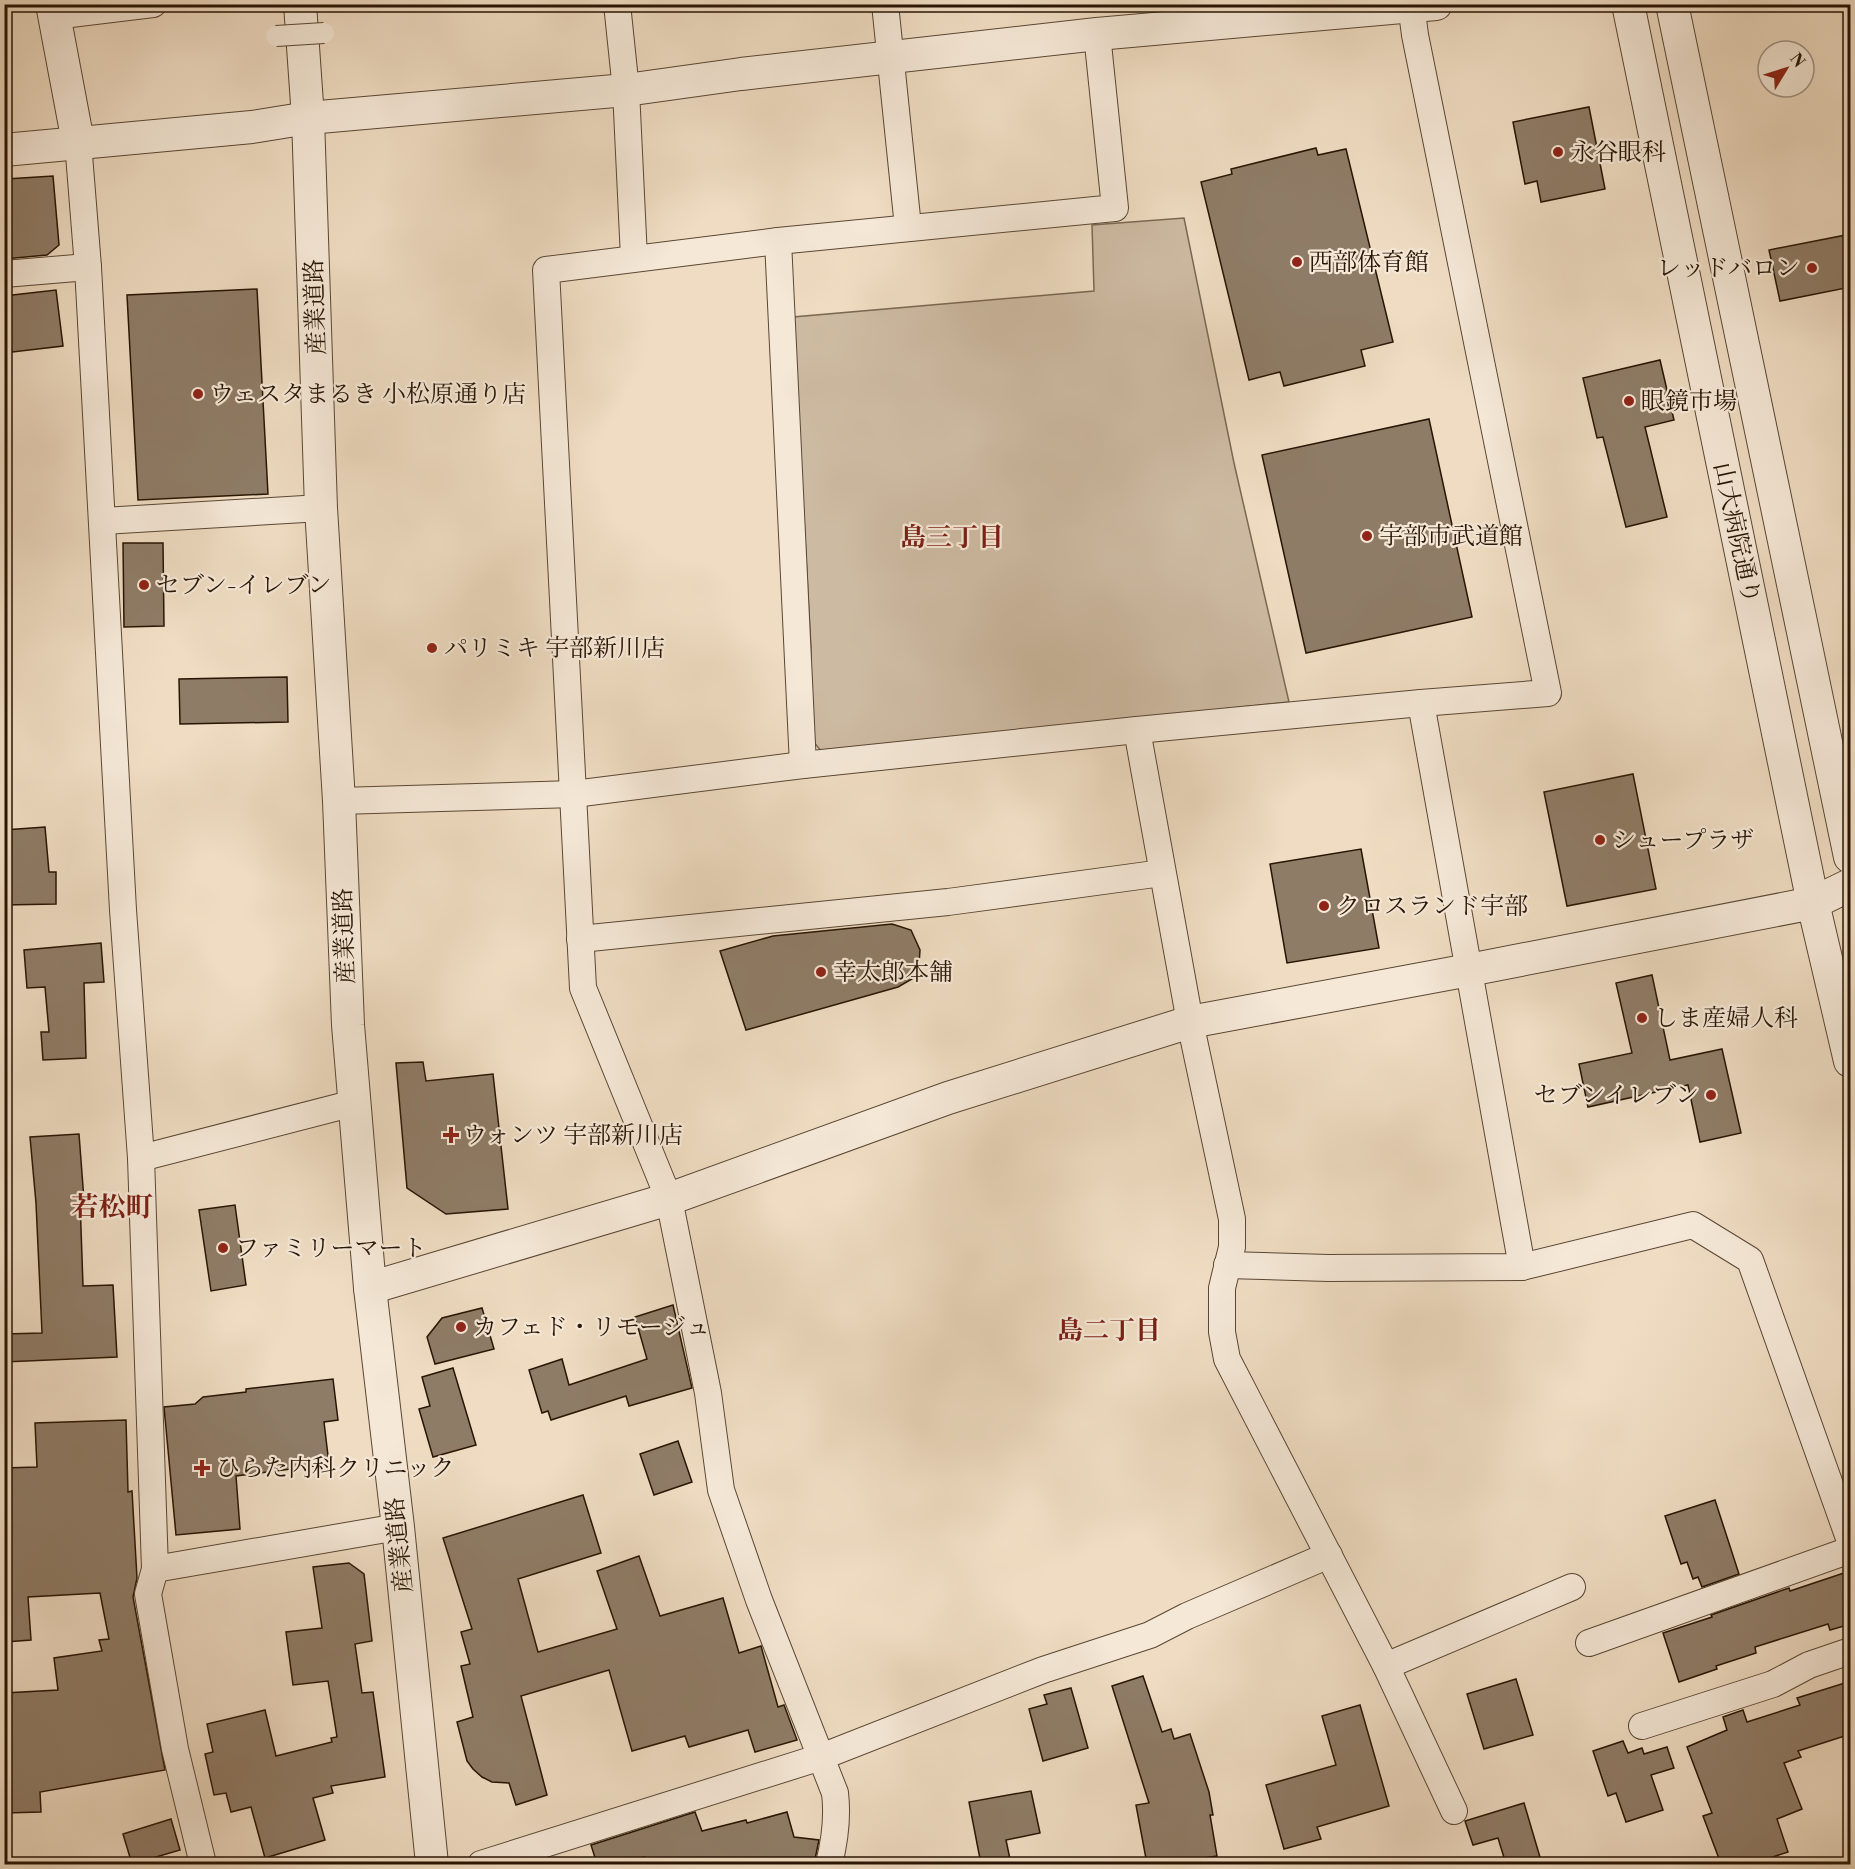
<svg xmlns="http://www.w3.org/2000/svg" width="1855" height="1869" viewBox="0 0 1855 1869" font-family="'Libre Bodoni','Noto Serif JP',serif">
<rect width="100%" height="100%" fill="#efdcc2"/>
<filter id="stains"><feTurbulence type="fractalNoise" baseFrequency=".00333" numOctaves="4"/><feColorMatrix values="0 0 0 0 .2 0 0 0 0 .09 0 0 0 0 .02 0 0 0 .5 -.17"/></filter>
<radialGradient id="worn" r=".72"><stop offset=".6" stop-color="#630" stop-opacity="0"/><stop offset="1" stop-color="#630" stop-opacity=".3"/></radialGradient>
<path fill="#cdbaa2" stroke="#7a6853" stroke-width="1.5" d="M 1184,218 L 1234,463 L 1289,702 L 822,752 L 812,740 L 811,648 L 793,317 L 1094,291 L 1092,225 Z"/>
<g fill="#8f7c67" stroke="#281504" stroke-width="1.5">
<path d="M 1589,107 L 1605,189 L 1541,202 L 1537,181 L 1525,184 L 1513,122 Z"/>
<path d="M 1316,148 L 1318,155 L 1346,149 L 1393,342 L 1361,350 L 1365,366 L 1284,386 L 1280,372 L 1249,380 L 1201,182 L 1232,174 L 1231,169 Z"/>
<path d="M 53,176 L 59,245 L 47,255 L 4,259 L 6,179 Z"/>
<path d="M 1851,234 L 1851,287 L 1780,301 L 1769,250 Z"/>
<path d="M 257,289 L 268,494 L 138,500 L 127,295 Z"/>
<path d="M 56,290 L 63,346 L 4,353 L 4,296 Z"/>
<path d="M 1660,360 L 1674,420 L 1645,427 L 1667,517 L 1626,527 L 1603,437 L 1597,438 L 1583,378 Z"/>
<path d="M 1429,419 L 1472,617 L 1306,653 L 1262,455 Z"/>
<path d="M 123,543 L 163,543 L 164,626 L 124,627 Z"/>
<path d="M 287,677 L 288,722 L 180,724 L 179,679 Z"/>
<path d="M 1633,774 L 1656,889 L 1567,906 L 1544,792 Z"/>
<path d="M 45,827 L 49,872 L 56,872 L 56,904 L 4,905 L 4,830 Z"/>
<path d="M 1361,849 L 1379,948 L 1287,963 L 1270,864 Z"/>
<path d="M 892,924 L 911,930 L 920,950 L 919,965 L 912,979 L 898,987 L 746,1030 L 720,951 L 773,936 Z"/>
<path d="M 101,943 L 104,982 L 84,983 L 86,1058 L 43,1060 L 41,1032 L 49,1032 L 45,987 L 27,988 L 24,950 Z"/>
<path d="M 1652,975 L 1670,1060 L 1722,1049 L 1741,1133 L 1700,1142 L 1688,1085 L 1588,1107 L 1579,1064 L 1632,1053 L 1616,983 Z"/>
<path d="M 423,1062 L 426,1081 L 493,1074 L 508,1209 L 446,1214 L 407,1188 L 396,1063 Z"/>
<path d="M 79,1134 L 84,1200 L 80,1200 L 83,1286 L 113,1285 L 117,1357 L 4,1362 L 4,1334 L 42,1333 L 36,1203 L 30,1137 Z"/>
<path d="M 235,1205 L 246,1285 L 211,1291 L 199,1210 Z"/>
<path d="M 673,1305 L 692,1388 L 629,1406 L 626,1396 L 551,1420 L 548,1411 L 542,1413 L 529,1370 L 562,1359 L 569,1385 L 647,1359 L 635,1317 Z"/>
<path d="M 482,1308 L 494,1349 L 435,1364 L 427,1337 L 442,1318 Z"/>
<path d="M 453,1368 L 476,1445 L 433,1457 L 419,1409 L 430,1406 L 422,1377 Z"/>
<path d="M 333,1379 L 338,1420 L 324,1422 L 329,1464 L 236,1476 L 240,1529 L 176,1535 L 164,1407 L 195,1404 L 203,1397 L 246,1392 L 246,1389 Z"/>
<path d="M 126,1420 L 128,1492 L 132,1491 L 137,1578 L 133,1597 L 165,1770 L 40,1792 L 41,1812 L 4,1813 L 4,1693 L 58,1690 L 54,1658 L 102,1651 L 99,1640 L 109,1639 L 100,1593 L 28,1597 L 31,1640 L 5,1642 L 4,1468 L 37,1467 L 35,1423 Z"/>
<path d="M 678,1441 L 692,1482 L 654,1495 L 640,1454 Z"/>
<path d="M 583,1495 L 601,1553 L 518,1579 L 538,1652 L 617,1629 L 597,1571 L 639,1556 L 660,1616 L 723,1598 L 739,1653 L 761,1646 L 778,1707 L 784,1705 L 797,1740 L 755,1752 L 748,1730 L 689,1747 L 685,1736 L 632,1751 L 609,1670 L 521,1696 L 547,1795 L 516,1805 L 509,1783 L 492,1782 L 482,1777 L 473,1769 L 467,1761 L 457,1722 L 473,1717 L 461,1666 L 470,1664 L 461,1632 L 472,1629 L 443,1538 Z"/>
<path d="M 1715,1500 L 1739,1574 L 1702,1587 L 1698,1577 L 1693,1579 L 1687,1562 L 1681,1564 L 1665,1516 Z"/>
<path d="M 349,1563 L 364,1574 L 372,1641 L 355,1644 L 362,1693 L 373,1692 L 385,1777 L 331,1786 L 333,1793 L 313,1798 L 325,1840 L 265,1858 L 251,1807 L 231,1812 L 226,1793 L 214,1795 L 205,1754 L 213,1752 L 207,1724 L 265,1710 L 276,1756 L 332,1742 L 331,1738 L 337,1737 L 328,1681 L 293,1685 L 286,1632 L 322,1628 L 313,1567 Z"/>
<path d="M 1844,1573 L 1851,1592 L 1851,1624 L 1830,1630 L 1828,1624 L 1755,1647 L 1756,1653 L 1716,1666 L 1717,1669 L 1679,1682 L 1663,1633 L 1712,1617 L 1711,1615 L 1789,1588 L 1790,1591 Z"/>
<path d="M 1143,1676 L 1162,1732 L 1171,1729 L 1174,1739 L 1190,1734 L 1209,1792 L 1213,1815 L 1210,1815 L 1217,1856 L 1164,1864 L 1147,1864 L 1136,1805 L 1149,1803 L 1112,1686 Z"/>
<path d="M 1516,1679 L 1533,1735 L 1484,1749 L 1467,1694 Z"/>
<path d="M 1851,1681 L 1851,1734 L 1798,1751 L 1801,1757 L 1784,1763 L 1802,1809 L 1777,1819 L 1788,1852 L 1751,1864 L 1721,1864 L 1703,1816 L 1712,1813 L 1687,1747 L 1727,1730 L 1723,1717 L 1743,1710 L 1747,1722 L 1800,1705 L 1797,1698 Z"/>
<path d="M 1071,1688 L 1088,1748 L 1043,1761 L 1029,1709 L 1047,1704 L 1044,1695 Z"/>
<path d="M 1360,1705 L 1389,1806 L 1317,1827 L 1321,1839 L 1284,1849 L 1266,1785 L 1336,1765 L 1322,1716 Z"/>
<path d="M 1623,1741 L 1628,1753 L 1642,1748 L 1644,1754 L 1667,1747 L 1674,1768 L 1651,1775 L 1663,1810 L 1626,1822 L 1616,1793 L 1608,1796 L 1593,1751 Z"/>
<path d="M 1031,1791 L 1040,1833 L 1006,1840 L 1011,1864 L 981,1864 L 969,1802 Z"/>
<path d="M 1524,1803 L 1542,1864 L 1506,1864 L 1498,1838 L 1473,1845 L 1465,1821 Z"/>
<path d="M 695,1812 L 702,1831 L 746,1820 L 747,1823 L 787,1812 L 794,1837 L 819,1840 L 814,1864 L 646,1864 L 644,1857 L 618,1864 L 597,1864 L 591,1845 Z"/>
<path d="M 171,1819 L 180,1850 L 132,1864 L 123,1834 Z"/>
</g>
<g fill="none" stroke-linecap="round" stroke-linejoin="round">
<g stroke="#5a4734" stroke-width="28">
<g id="minor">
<path d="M 617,4 L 626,90 L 634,258"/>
<path d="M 885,4 L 908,227"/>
<path d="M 54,16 L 153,4"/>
<path d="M 78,142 L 88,267 L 123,910 L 141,1158 L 155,1569 L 148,1594 L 175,1749 L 203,1864"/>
<path d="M 778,241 L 803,765"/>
<path d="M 4,274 L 88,267"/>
<path d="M 103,521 L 321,508"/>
<path d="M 1421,703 L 1522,1267"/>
<path d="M 1137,730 L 1190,1022 L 1232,1219 L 1232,1247 L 1222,1288 L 1222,1332 L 1227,1359 L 1386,1666 L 1454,1811"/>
<path d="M 339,801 L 574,794 L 803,765 L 1137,730 L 1421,703 L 1548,693 L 1415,35 L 1411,4"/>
<path d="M 580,939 L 948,902 L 1162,873"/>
<path d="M 141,1158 L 354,1103"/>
<path d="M 1227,1265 L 1328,1268 L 1522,1267 L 1693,1225 L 1750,1260 L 1850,1541"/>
<path d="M 155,1569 L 398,1527"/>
<path d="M 1589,1643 L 1850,1550"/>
<path d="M 1386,1666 L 1572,1587"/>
<path d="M 1642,1726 L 1773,1684 L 1809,1665 L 1850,1651"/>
<path d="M 481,1864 L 821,1757 L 1043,1670 L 1150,1635 L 1187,1616 L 1329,1555"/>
<path d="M 829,1864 C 835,1840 838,1818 835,1793 L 759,1600 L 721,1490 L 708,1393 L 669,1199 L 583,988 L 546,270 L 778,241 L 1115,208 L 1097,34"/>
</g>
</g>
<g stroke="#5a4734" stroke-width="34">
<g id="tertiary">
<path d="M 52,4 L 78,142"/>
<path d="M 300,4 L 308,118 L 321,508 L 339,801 L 348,1025 L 370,1288 L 398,1527 L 432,1864"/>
<path d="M 1628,4 L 1813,903 L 1850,1061"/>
<path d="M 1672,4 L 1850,857"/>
<path d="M 4,150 L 252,127 L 308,118 L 626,90 L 741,74 L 1097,34 L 1436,4"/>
<path d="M 370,1288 L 669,1199 L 948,1098 L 1190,1022 L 1469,970 L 1813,903 L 1850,885"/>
</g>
</g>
<use href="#minor" stroke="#f5e8d7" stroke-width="26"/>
<use href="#tertiary" stroke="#f5e8d7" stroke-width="32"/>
<g stroke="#5a4734" stroke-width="22" stroke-linecap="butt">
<path id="pedestrian-bridge" d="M 276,36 L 324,33"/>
</g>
<use href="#pedestrian-bridge" stroke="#f5e8d7" stroke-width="20"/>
</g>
<g fill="#8f2418" stroke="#f5e8d7" stroke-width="2">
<circle cx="1558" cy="152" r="6"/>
<circle cx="1297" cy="262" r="6"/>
<circle cx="1812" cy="268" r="6"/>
<circle cx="198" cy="394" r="6"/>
<circle cx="1629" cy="401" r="6"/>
<circle cx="1367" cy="536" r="6"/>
<circle cx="144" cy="585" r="6"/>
<circle cx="432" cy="648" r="6"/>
<circle cx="1600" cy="840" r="6"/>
<circle cx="1324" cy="906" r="6"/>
<circle cx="821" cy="972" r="6"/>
<circle cx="1642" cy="1018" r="6"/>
<circle cx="1711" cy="1095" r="6"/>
<path d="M448 1126h6v6h6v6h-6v6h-6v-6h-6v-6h6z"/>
<circle cx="223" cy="1248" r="6"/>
<circle cx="461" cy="1327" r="6"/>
<path d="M199 1459h6v6h6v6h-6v6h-6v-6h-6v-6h6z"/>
</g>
<g text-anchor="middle" stroke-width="4.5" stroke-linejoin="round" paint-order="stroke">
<g font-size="24" fill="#281504" stroke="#f5e8d7" text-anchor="start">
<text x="1570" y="160">永谷眼科</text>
<text x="1309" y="270">西部体育館</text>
<text x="1800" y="276" text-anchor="end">レッドバロン</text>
<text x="210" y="402">ウェスタまるき 小松原通り店</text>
<text x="1641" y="409">眼鏡市場</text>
<text x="1379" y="544">宇部市武道館</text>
<text x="156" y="593">セブン-イレブン</text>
<text x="444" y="656">パリミキ 宇部新川店</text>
<text x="1612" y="848">シュープラザ</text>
<text x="1336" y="914">クロスランド宇部</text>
<text x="833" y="980">幸太郎本舗</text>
<text x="1654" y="1026">しま産婦人科</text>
<text x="1699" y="1103" text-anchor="end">セブンイレブン</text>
<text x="463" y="1143">ウォンツ 宇部新川店</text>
<text x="235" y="1256">ファミリーマート</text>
<text x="473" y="1335">カフェド・リモージュ</text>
<text x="216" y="1476">ひらた内科クリニック</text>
</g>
<g font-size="24" fill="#281504" stroke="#f5e8d7">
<text transform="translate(315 307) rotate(-92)" y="8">産業道路</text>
<text transform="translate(1737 533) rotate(78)" y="8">山大病院通り</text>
<text transform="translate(344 936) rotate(-92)" y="8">産業道路</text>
<text transform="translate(399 1545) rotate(-96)" y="8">産業道路</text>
</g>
<g font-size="26" font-weight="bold" fill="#7a1f14" stroke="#f5e8d7">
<text x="952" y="546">島三丁目</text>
<text x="1109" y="1339">島二丁目</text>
</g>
<g font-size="27" font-weight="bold" fill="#7a1f14" stroke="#f5e8d7">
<text x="112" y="1216">若松町</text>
</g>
</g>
<rect width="1855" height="1869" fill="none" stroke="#efdcc2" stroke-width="24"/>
<rect x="6" y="6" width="1843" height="1857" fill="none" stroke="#281504" stroke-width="3"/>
<rect x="12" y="12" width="1831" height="1845" fill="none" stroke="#281504" stroke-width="1.5"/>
<g transform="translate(1786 69) rotate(52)"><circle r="28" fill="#f5e8d7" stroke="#a39483" stroke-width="1.5"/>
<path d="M0-4.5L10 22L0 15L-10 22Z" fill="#8f2418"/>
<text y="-9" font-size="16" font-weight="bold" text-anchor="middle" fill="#281504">N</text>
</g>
<rect width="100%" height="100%" filter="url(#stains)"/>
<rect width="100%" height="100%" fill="url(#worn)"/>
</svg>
